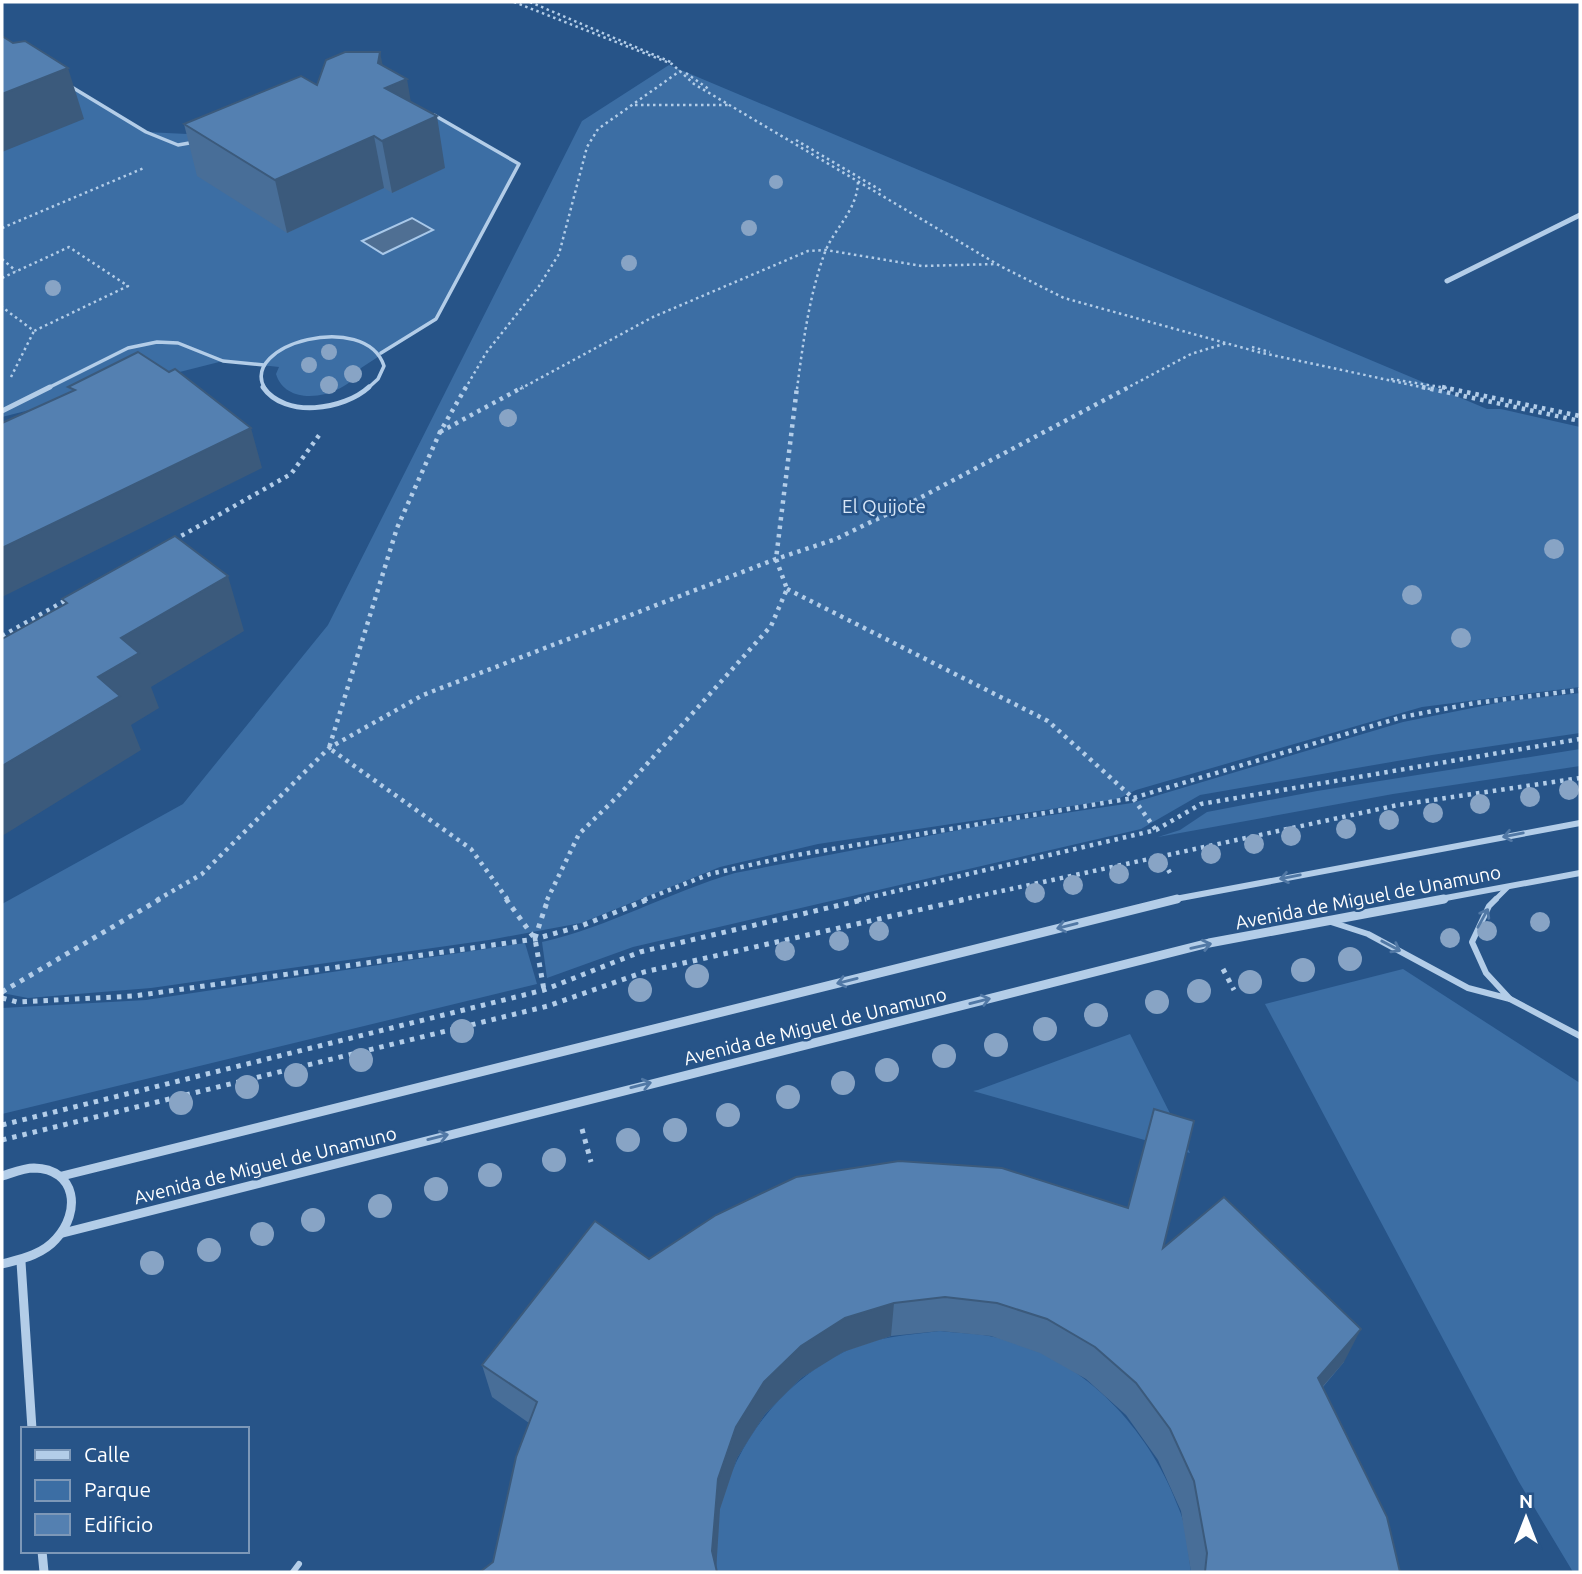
<svg xmlns="http://www.w3.org/2000/svg" width="1582" height="1574" viewBox="0 0 1582 1574" font-family="Ubuntu,sans-serif">
<rect width="100%" height="100%" fill="#275488"/>
<g fill="#3c6ea4">
<path d="M 669,65 L 1487,409 L 1501,409 L 1580,427 L 1580,687 L 1422,707 L 1136,790 L 1118,799 L 818,844 L 720,867 L 581,923 L 489,940 L 151,988 L 28,998 L 2,993 L 2,904 L 183,804 L 328,625 L 582,121 Z"/>
<path d="M 48,73 L 146,132 L 228,136 L 386,88 L 519,164 L 436,319 L 361,368 C 349,396 287,411 276,374 L 279,367 L 223,361 L 2,417 L 2,92 Z"/>
<path d="M 1580,693 L 1580,733 L 1432,755 L 1200,795 L 1141,829 L 633,947 L 547,978 L 542,942 C 609,927 669,892 735,873 L 990,824 L 1132,803 L 1403,722 L 1502,702 Z"/>
<path d="M 1580,749 L 1580,766 L 1393,794 L 1158,837 L 1180,830 L 1207,812 L 1317,791 Z"/>
<path d="M 525,943 L 537,984 L 2,1114 L 2,1008 L 146,1000 Z"/>
<path d="M 1403,969 L 1580,1083 L 1580,1572 L 1573,1572 L 1519,1482 L 1265,1004 Z"/>
<path d="M 1130,1034 L 1190,1153 L 973,1091 L 978,1090 Z"/>
<path d="M 940,1331 C 956,1333 973,1333 989,1336 C 1079,1352 1149,1427 1179,1509 C 1187,1528 1188,1552 1191,1572 L 716,1572 C 717,1552 716,1528 720,1508 C 736,1442 781,1384 842,1353 C 872,1337 907,1335 940,1331 Z"/>
</g>
<path fill="#4f6f93" stroke="#a8c8e9" stroke-width="2" d="M 412,218 L 433,230 L 383,254 L 362,241 Z"/>
<g fill="none" stroke-linecap="round" stroke-linejoin="round">
<g stroke="#b3cde8" stroke-width="2.5" stroke-dasharray="2.5 3.5" stroke-linecap="butt">
<path d="M 514,2 L 672,64 L 694,84 L 1002,267 L 1064,298 L 1258,352 L 1430,389"/>
<path d="M 530,2 L 673,63"/>
<path d="M 686,73 L 710,90"/>
<path d="M 635,105 L 728,105"/>
<path d="M 796,140 L 882,191"/>
<path d="M 2,228 L 144,168"/>
<path d="M 2,259 L 16,271"/>
<path d="M 2,278 L 69,247 L 128,286 L 34,331 L 2,307"/>
<path d="M 1252,347 L 1270,352"/>
<path d="M 11,377 L 34,331"/>
<path d="M 1391,379 L 1453,389"/>
<path d="M 465,389 L 486,353 L 539,286 L 559,254 L 587,147 L 598,129 L 680,71"/>
<path d="M 520,389 L 653,317 L 808,251 L 826,250 L 922,266 L 996,264"/>
<path d="M 797,389 C 803,343 809,296 825,252 C 835,227 858,210 858,180"/>
<path d="M 1125,389 L 1191,354 L 1227,343"/>
</g>
<g stroke="#b3cde8" stroke-width="4.5" stroke-dasharray="3.5 5" stroke-linecap="butt">
<path d="M 466,387 L 440,432 L 397,528 L 329,748 L 471,849 L 508,900"/>
<path d="M 1422,387 L 1580,421"/>
<path d="M 1442,387 L 1580,416"/>
<path d="M 440,432 L 523,387"/>
<path d="M 174,540 L 291,474 L 320,434"/>
<path d="M 787,589 L 1048,721 L 1133,798 L 1156,830"/>
<path d="M 2,636 L 68,599"/>
<path d="M 1160,855 L 1170,873"/>
<path d="M 157,900 L 202,874 L 329,748 L 423,695 L 776,559 L 836,539 L 914,501 L 1129,387"/>
<path d="M 547,900 L 579,834 L 620,794 L 771,626 L 787,589 L 776,559 L 797,387"/>
<path d="M 644,900 L 710,874 L 791,856 L 1133,798 L 1402,717 L 1475,703 L 1580,690"/>
<path d="M 858,900 L 1156,830 L 1201,804 L 1580,739"/>
<path d="M 960,900 L 1398,805 L 1580,778"/>
</g>
<g stroke="#b3cde8" stroke-width="5" stroke-dasharray="4.5 6" stroke-linecap="butt">
<path d="M 506,899 L 535,939 L 544,990"/>
<path d="M 535,938 L 548,899"/>
<path d="M 1223,969 L 1234,990"/>
<path d="M 2,992 L 160,899"/>
<path d="M 2,998 L 17,1002 L 134,996 L 535,939 L 581,926 L 649,899"/>
<path d="M 2,1125 L 544,990 L 640,952 L 866,899"/>
<path d="M 582,1129 L 591,1162"/>
<path d="M 2,1140 L 548,1006 L 644,972 L 967,899"/>
</g>
<g stroke="#b3cde8" stroke-width="3.5">
<path d="M 70,86 L 146,132 L 178,145 L 195,142"/>
<path d="M 381,353 L 436,319 L 519,164 L 434,115"/>
<path d="M 46,389 L 128,348 L 157,342 L 178,343 L 223,361 L 264,365"/>
<path d="M 265,389 C 238,344 366,310 384,366 L 378,379 L 367,389"/>
</g>
<g stroke="#b3cde8" stroke-width="5">
<path d="M 263,387 C 285,419 344,410 369,387"/>
<path d="M 2,411 L 50,387"/>
<path d="M 1495,900 L 1508,887"/>
</g>
<g stroke="#b3cde8" stroke-width="6">
<path d="M 1331,922 L 1368,934 L 1468,988 L 1510,999 L 1486,973 L 1472,942 L 1489,906 L 1496,899"/>
<path d="M 1510,999 L 1580,1036"/>
<path d="M 293,1572 L 299,1564"/>
</g>
<path stroke="#b3cde8" stroke-width="5" d="M 1447,281 L 1580,215"/>
<g stroke="#b3cde8" stroke-width="6">
<path d="M 1170,900 L 1580,823"/>
<path d="M 1435,900 L 1580,873"/>
</g>
<g stroke="#b3cde8" stroke-width="9">
<path d="M 2,1176 C 12,1173 24,1168 34,1168 C 77,1169 81,1212 56,1239 C 42,1255 21,1259 2,1264"/>
<path d="M 62,1176 L 1177,899"/>
<path d="M 63,1233 L 1209,943 L 1444,899"/>
<path d="M 21,1262 L 32,1429"/>
<path d="M 42,1551 L 44,1572"/>
</g>
</g>
<g fill="#88a4c5">
<circle cx="776" cy="182" r="7"/>
<circle cx="749" cy="228" r="8"/>
<circle cx="629" cy="263" r="8"/>
<circle cx="53" cy="288" r="8"/>
<circle cx="329" cy="352" r="8"/>
<circle cx="309" cy="365" r="8"/>
<circle cx="353" cy="374" r="9"/>
<circle cx="329" cy="385" r="9"/>
<circle cx="508" cy="418" r="9"/>
<circle cx="1554" cy="549" r="10"/>
<circle cx="1412" cy="595" r="10"/>
<circle cx="1461" cy="638" r="10"/>
<circle cx="1569" cy="790" r="10"/>
<circle cx="1530" cy="797" r="10"/>
<circle cx="1480" cy="804" r="10"/>
<circle cx="1433" cy="813" r="10"/>
<circle cx="1389" cy="820" r="10"/>
<circle cx="1346" cy="829" r="10"/>
<circle cx="1291" cy="836" r="10"/>
<circle cx="1254" cy="844" r="10"/>
<circle cx="1211" cy="854" r="10"/>
<circle cx="1158" cy="863" r="10"/>
<circle cx="1119" cy="874" r="10"/>
<circle cx="1073" cy="885" r="10"/>
<circle cx="1035" cy="893" r="10"/>
<circle cx="1540" cy="922" r="10"/>
<circle cx="879" cy="931" r="10"/>
<circle cx="1487" cy="931" r="10"/>
<circle cx="1450" cy="938" r="10"/>
<circle cx="839" cy="941" r="10"/>
<circle cx="785" cy="951" r="10"/>
<circle cx="1350" cy="959" r="12"/>
<circle cx="1303" cy="970" r="12"/>
<circle cx="697" cy="976" r="12"/>
<circle cx="1250" cy="982" r="12"/>
<circle cx="640" cy="990" r="12"/>
<circle cx="1199" cy="991" r="12"/>
<circle cx="1157" cy="1002" r="12"/>
<circle cx="1096" cy="1015" r="12"/>
<circle cx="1045" cy="1029" r="12"/>
<circle cx="462" cy="1031" r="12"/>
<circle cx="996" cy="1045" r="12"/>
<circle cx="944" cy="1056" r="12"/>
<circle cx="361" cy="1060" r="12"/>
<circle cx="887" cy="1070" r="12"/>
<circle cx="296" cy="1075" r="12"/>
<circle cx="843" cy="1083" r="12"/>
<circle cx="247" cy="1087" r="12"/>
<circle cx="788" cy="1097" r="12"/>
<circle cx="181" cy="1103" r="12"/>
<circle cx="728" cy="1115" r="12"/>
<circle cx="675" cy="1130" r="12"/>
<circle cx="628" cy="1140" r="12"/>
<circle cx="554" cy="1160" r="12"/>
<circle cx="490" cy="1175" r="12"/>
<circle cx="436" cy="1189" r="12"/>
<circle cx="380" cy="1206" r="12"/>
<circle cx="313" cy="1220" r="12"/>
<circle cx="262" cy="1234" r="12"/>
<circle cx="209" cy="1250" r="12"/>
<circle cx="152" cy="1263" r="12"/>
</g>
<g fill="#486e98">
<path d="M 383,66 L 411,102 L 445,168 L 392,193 L 384,188 L 287,233 L 197,176 L 184,124 Z"/>
<path d="M 1154,1109 L 1163,1248 L 1344,1362 L 1323,1387 L 1400,1572 L 1191,1572 L 1181,1511 L 1158,1460 L 1126,1415 L 1086,1379 L 1040,1353 L 991,1336 L 940,1331 L 891,1336 L 843,1352 L 801,1378 L 765,1414 L 737,1458 L 720,1509 L 716,1568 L 493,1562 L 529,1423 L 492,1397 L 482,1365 L 649,1259 L 1128,1208 Z"/>
</g>
<g fill="#3b5a7c">
<path d="M 380,52 L 387,87 L 407,79 L 415,126 L 437,116 L 445,168 L 392,193 L 382,141 L 378,63 Z"/>
<path d="M 68,68 L 84,119 L 2,152 L 2,94 Z"/>
<path d="M 374,136 L 384,188 L 287,233 L 275,180 Z"/>
<path d="M 251,428 L 262,468 L 2,597 L 2,548 Z"/>
<path d="M 228,576 L 244,631 L 151,687 L 159,708 L 131,725 L 141,750 L 2,836 L 2,766 L 98,677 L 121,638 Z"/>
<path d="M 894,1303 L 891,1336 L 843,1352 L 801,1378 L 765,1414 L 737,1458 L 720,1509 L 716,1572 L 712,1551 L 718,1479 L 736,1427 L 764,1382 L 801,1346 L 845,1318 Z"/>
<path d="M 1361,1329 L 1344,1362 L 1302,1410 L 1318,1378 Z"/>
</g>
<g fill="#5480b1" stroke="#3b5a7c" stroke-width="2">
<path d="M 2,36 L 13,43 L 25,41 L 68,68 L 2,94 Z"/>
<path d="M 345,52 L 380,52 L 378,63 L 407,79 L 385,88 L 437,116 L 382,141 L 374,136 L 275,180 L 184,124 L 301,76 L 317,85 L 326,60 Z"/>
<path d="M 138,352 L 169,372 L 175,369 L 251,428 L 2,548 L 2,423 L 75,390 L 68,387 Z"/>
<path d="M 175,536 L 228,576 L 121,638 L 139,653 L 98,677 L 120,696 L 2,766 L 2,639 L 67,603 L 62,599 Z"/>
<path d="M 1154,1109 L 1194,1121 L 1163,1248 L 1224,1197 L 1361,1329 L 1318,1378 L 1387,1517 L 1400,1572 L 1205,1572 L 1207,1553 L 1194,1481 L 1170,1429 L 1136,1383 L 1095,1347 L 1047,1319 L 997,1303 L 945,1297 L 894,1303 L 845,1318 L 801,1346 L 764,1382 L 736,1427 L 718,1479 L 712,1551 L 717,1572 L 480,1572 L 493,1562 L 516,1457 L 537,1402 L 482,1365 L 595,1221 L 649,1259 L 716,1215 L 796,1177 L 899,1161 L 1002,1168 L 1128,1208 Z"/>
</g>
<defs><path id="oneway-shaft" d="M-6 0H5M1.5-3L5.5 0L1.5 3" fill="none" stroke-width="1.6" stroke-linecap="round" stroke-linejoin="round" transform="scale(1.75)"/></defs>
<g stroke="#5178a5">
<use href="#oneway-shaft" transform="translate(1513 835) rotate(169)"/>
<use href="#oneway-shaft" transform="translate(1290 877) rotate(169)"/>
<use href="#oneway-shaft" transform="translate(1483 918) rotate(-61)"/>
<use href="#oneway-shaft" transform="translate(1067 926) rotate(166)"/>
<use href="#oneway-shaft" transform="translate(1201 946) rotate(-13)"/>
<use href="#oneway-shaft" transform="translate(1391 946) rotate(28)"/>
<use href="#oneway-shaft" transform="translate(847 981) rotate(166)"/>
<use href="#oneway-shaft" transform="translate(980 1001) rotate(-14)"/>
<use href="#oneway-shaft" transform="translate(641 1085) rotate(-14)"/>
<use href="#oneway-shaft" transform="translate(438 1137) rotate(-14)"/>
</g>
<g text-anchor="middle" stroke-width="5" stroke-linejoin="round" paint-order="stroke">
<g font-size="19" fill="#d7e6f7" stroke="#275488">
<text x="884" y="513">El Quijote</text>
</g>
<g font-size="19" fill="#fff" stroke="#275488">
<text transform="translate(1368 897) rotate(-11)" y="7">Avenida de Miguel de Unamuno</text>
<text transform="translate(815 1026) rotate(-14)" y="7">Avenida de Miguel de Unamuno</text>
<text transform="translate(265 1165) rotate(-14)" y="7">Avenida de Miguel de Unamuno</text>
</g>
</g>
<rect width="1582" height="1574" fill="none" stroke="#ffffff" stroke-width="7"/>
<rect x="21" y="1427" width="228" height="126" fill="#275488" stroke="#7d98b8" stroke-width="2"/>
<rect x="35" y="1450" width="35" height="10" fill="#b3cde8" stroke="#7d98b8" stroke-width="2"/>
<text x="84" y="1462" font-size="21" fill="#ffffff">Calle</text>
<rect x="35" y="1480" width="35" height="21" fill="#3c6ea4" stroke="#7d98b8" stroke-width="2"/>
<text x="84" y="1497" font-size="21" fill="#ffffff">Parque</text>
<rect x="35" y="1514" width="35" height="21" fill="#5480b1" stroke="#7d98b8" stroke-width="2"/>
<text x="84" y="1532" font-size="21" fill="#ffffff">Edificio</text>
<g transform="translate(1526 1518)" stroke="#275488" stroke-width="5" paint-order="stroke">
<path d="M0-5L12 26L0 18L-12 26Z" fill="#ffffff"/>
<text y="-10" font-size="19" font-weight="bold" text-anchor="middle" fill="#ffffff">N</text>
</g>
</svg>
